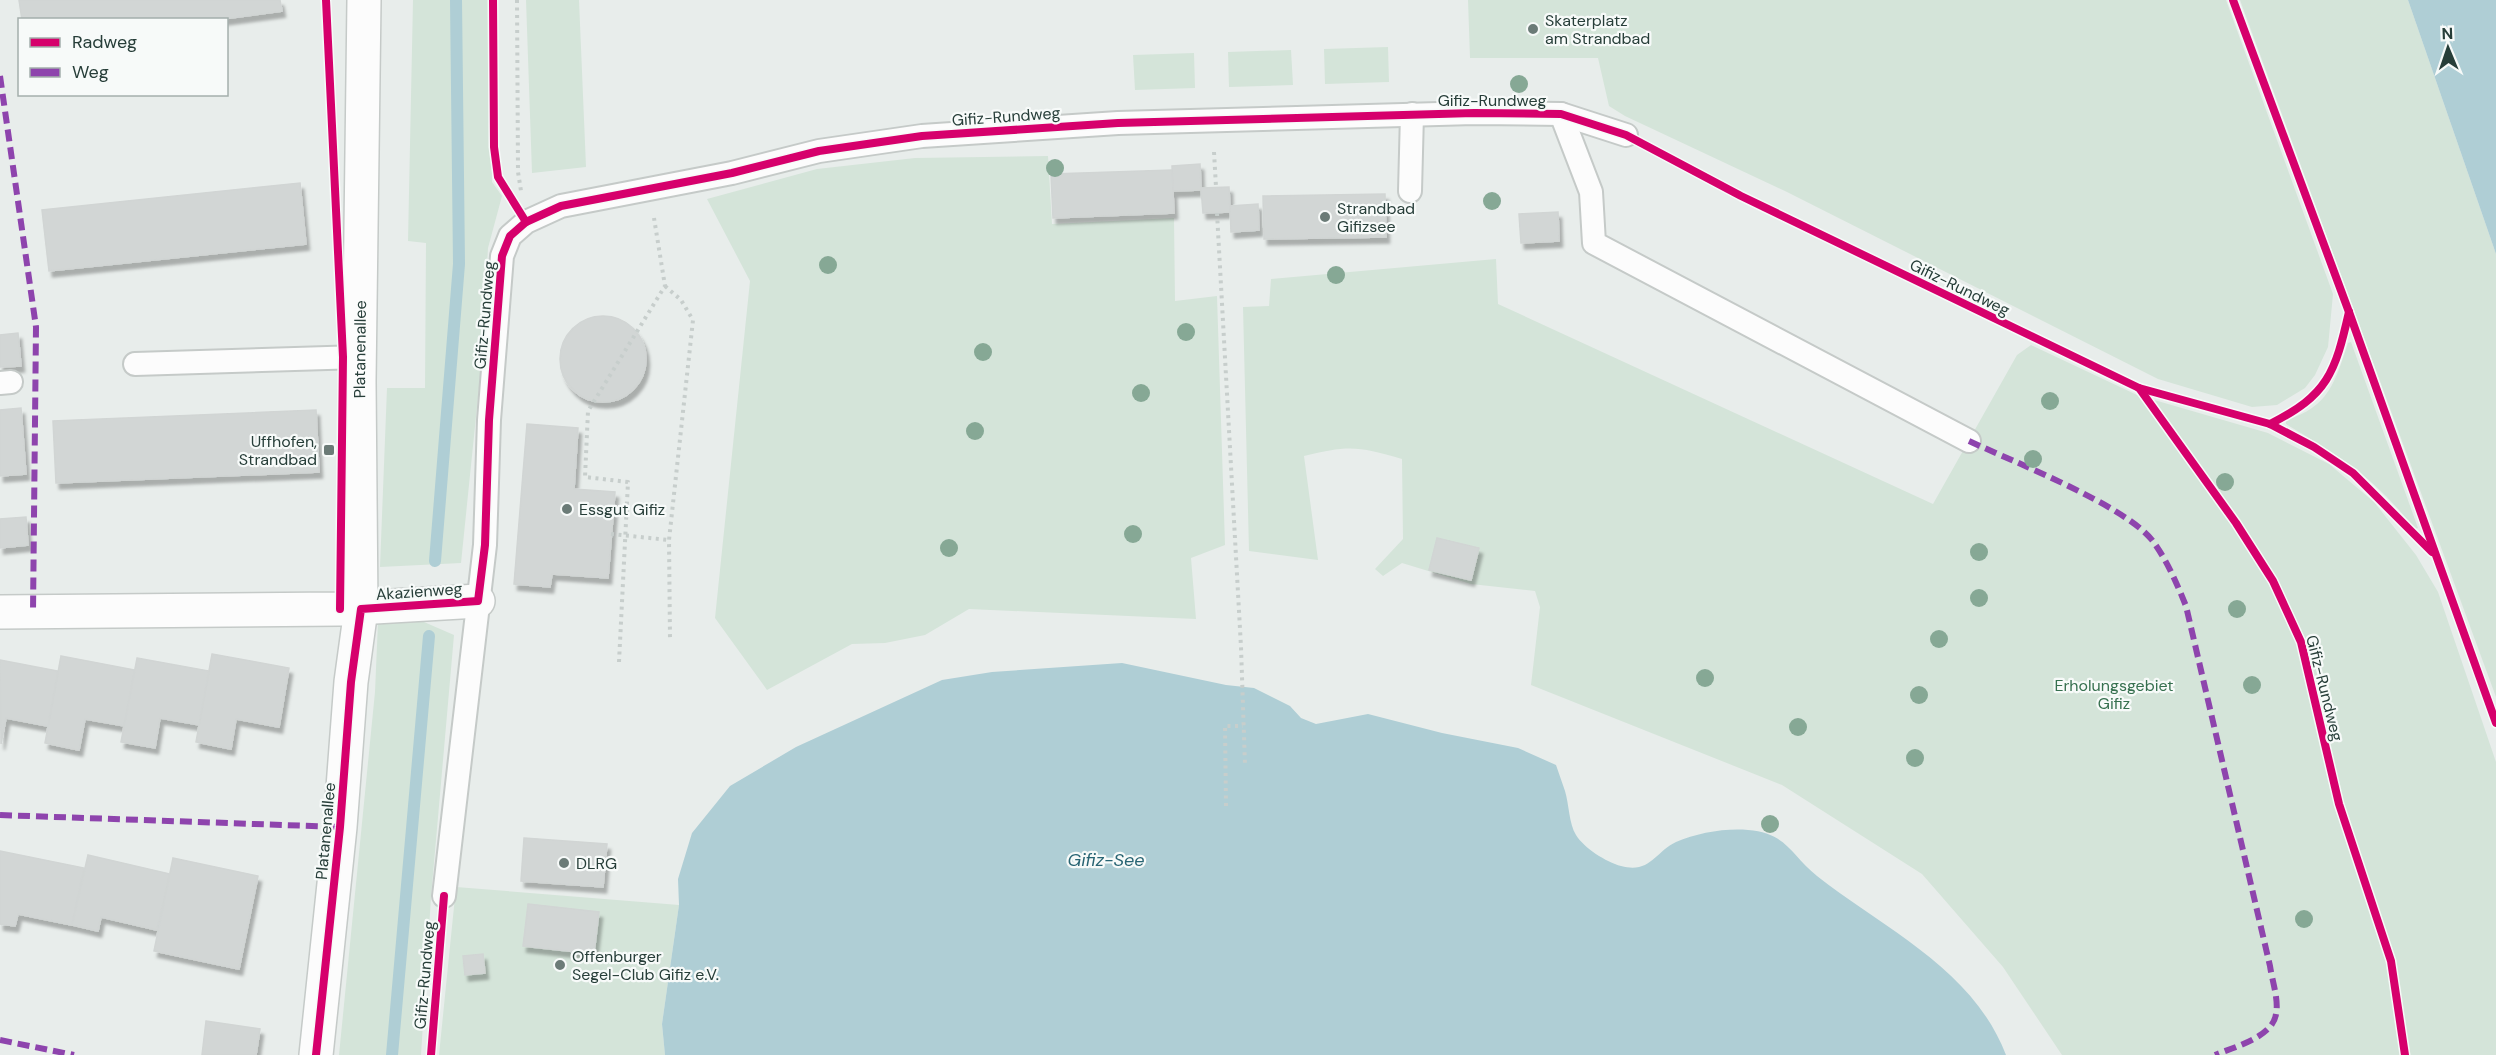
<svg xmlns="http://www.w3.org/2000/svg" width="2496" height="1055" viewBox="0 0 2496 1055" font-family="'DM Sans',sans-serif">
<defs>
<filter id="shadow"><feDropShadow dx="3.5" dy="6" stdDeviation="1.5" flood-color="#0004"/></filter>
</defs>
<rect width="100%" height="100%" fill="#e8edeb"/>
<g fill="#d4e4d9">
<path d="M 413,0 L 489,0 L 492,182 L 502,196 L 488,248 L 481,368 L 461,563 L 380,567 L 387,388 L 425,388 L 426,243 L 408,241 Z"/>
<path d="M 526,0 L 579,0 L 586,167 L 532,173 Z"/>
<path d="M 1468,0 L 2226,0 L 2333,294 L 2328,347 L 2315,375 L 2305,388 L 2277,405 L 2252,407 L 2158,379 L 1787,192 L 1625,116 L 1609,106 L 1598,58 L 1470,58 Z"/>
<path d="M 2240,0 L 2408,0 L 2496,254 L 2496,697 Z"/>
<path d="M 1388,47 L 1389,82 L 1325,84 L 1324,49 Z"/>
<path d="M 1291,50 L 1293,85 L 1229,87 L 1228,52 Z"/>
<path d="M 1194,53 L 1195,88 L 1135,90 L 1133,55 Z"/>
<path d="M 1048,156 L 1052,224 L 1174,218 L 1175,301 L 1217,296 L 1225,545 L 1191,558 L 1196,619 L 969,609 L 925,635 L 885,643 L 852,644 L 767,690 L 715,618 L 750,281 L 707,199 L 817,169 L 915,158 Z"/>
<path d="M 1496,259 L 1498,304 L 1933,504 L 2017,355 L 2031,345 L 2137,395 L 2268,433 L 2329,464 L 2374,502 L 2416,555 L 2438,592 L 2496,762 L 2496,1055 L 2062,1055 L 2003,967 L 1922,874 L 1782,785 L 1531,685 L 1540,607 L 1535,591 L 1471,584 L 1402,563 L 1383,576 L 1375,569 L 1403,539 L 1402,459 C 1359,446 1348,445 1304,456 L 1318,560 L 1249,551 L 1243,307 L 1269,306 L 1271,279 Z"/>
<path d="M 2351,342 L 2418,528 L 2415,529 C 2373,476 2342,458 2286,424 L 2286,420 C 2329,407 2335,382 2348,343 Z"/>
<path d="M 378,622 L 424,622 L 454,635 L 431,897 L 421,1055 L 339,1055 L 375,692 Z"/>
<path d="M 456,887 L 679,905 L 662,1024 L 665,1055 L 439,1055 Z"/>
</g>
<g fill="#afced5">
<path d="M 2408,0 L 2496,0 L 2496,254 Z"/>
<path d="M 1122,663 L 1226,685 L 1254,688 L 1290,706 L 1301,718 L 1316,724 L 1368,714 L 1442,733 L 1518,748 L 1556,765 C 1559,774 1562,782 1565,791 C 1569,804 1569,824 1576,835 C 1584,848 1606,862 1621,866 C 1650,874 1655,852 1676,842 C 1697,833 1725,828 1748,830 C 1787,833 1791,855 1817,876 C 1886,930 1973,969 2006,1055 L 665,1055 L 662,1024 L 679,905 L 678,879 L 692,833 L 730,786 L 796,747 L 942,680 L 992,672 Z"/>
</g>
<g fill="none" stroke-linecap="round" stroke-linejoin="round">
<g stroke="#afced5" stroke-width="12">
<path d="M 435,561 L 459,264 L 456,0"/>
<path d="M 392,1055 L 429,636"/>
</g>
</g>
<g fill="#d2d6d5" stroke="#d1d5d4" stroke-width="1.5" filter="url(#shadow)">
<path d="M 19,0 L 280,0 L 282,11 L 216,20 L 22,20 Z"/>
<path d="M 1200,164 L 1201,190 L 1173,191 L 1172,166 Z"/>
<path d="M 1172,170 L 1174,213 L 1053,218 L 1051,174 Z"/>
<path d="M 300,183 L 306,244 L 49,271 L 42,210 Z"/>
<path d="M 1229,187 L 1230,212 L 1203,213 L 1201,188 Z"/>
<path d="M 1385,194 L 1386,237 L 1264,239 L 1263,196 Z"/>
<path d="M 1258,204 L 1259,230 L 1231,232 L 1230,206 Z"/>
<path d="M 1558,212 L 1559,241 L 1521,243 L 1519,214 Z"/>
<circle cx="603" cy="359" r="43"/>
<path d="M 18,333 L 21,366 L 0,367 L 0,335 Z"/>
<path d="M 21,408 L 26,474 L 0,476 L 0,410 Z"/>
<path d="M 316,410 L 319,472 L 56,483 L 53,421 Z"/>
<path d="M 527,424 L 578,428 L 574,489 L 615,492 L 608,578 L 552,574 L 550,587 L 514,584 Z"/>
<path d="M 26,517 L 28,545 L 0,548 L 0,519 Z"/>
<path d="M 1437,538 L 1479,548 L 1471,580 L 1429,570 Z"/>
<path d="M 212,654 L 289,668 L 279,727 L 236,719 L 231,749 L 196,742 Z"/>
<path d="M 61,656 L 135,670 L 124,726 L 85,719 L 79,750 L 45,743 Z"/>
<path d="M 137,658 L 209,671 L 199,725 L 160,718 L 155,748 L 121,742 Z"/>
<path d="M 0,660 L 58,671 L 48,726 L 6,718 L 1,744 Z"/>
<path d="M 524,838 L 607,844 L 603,887 L 521,881 Z"/>
<path d="M 0,851 L 84,868 L 72,925 L 18,914 L 15,926 L 0,924 Z"/>
<path d="M 88,855 L 170,874 L 157,930 L 101,917 L 98,931 L 72,925 Z"/>
<path d="M 173,858 L 258,876 L 239,969 L 154,951 Z"/>
<path d="M 528,904 L 599,912 L 594,954 L 523,946 Z"/>
<path d="M 483,954 L 485,973 L 465,975 L 463,956 Z"/>
<path d="M 206,1021 L 260,1029 L 256,1055 L 202,1055 Z"/>
</g>
<g fill="none" stroke-linecap="round" stroke-linejoin="round">
<g stroke="#c5cac8" stroke-width="26">
<g id="lane">
<path d="M 1561,114 L 1591,192 L 1594,243 L 1969,441"/>
<path d="M 1410,191 L 1412,114"/>
<path d="M 135,364 L 360,357"/>
<path d="M 0,383 L 11,382"/>
<path d="M 444,896 L 485,545 L 489,420 L 502,256 L 510,236 L 526,222 L 561,206 L 732,173 L 819,151 L 922,136 L 1118,123 L 1474,113 L 1561,114 L 1626,135"/>
</g>
</g>
<g stroke="#c5cac8" stroke-width="36">
<g id="street">
<path d="M 0,612 L 340,609 L 478,601"/>
<path id="s1" d="M 316,1055 L 340,827 L 351,682 L 361,609 L 359,382 L 364,0"/>
</g>
</g>
<g stroke="#c7cecc" stroke-width="4" stroke-dasharray="3 4.5" stroke-linecap="butt">
<path d="M 517,0 L 518,172 L 521,191"/>
<path d="M 1653,150 L 1741,196 L 2139,388 L 2236,523 L 2273,581 L 2301,642 L 2339,804 L 2391,961 L 2405,1055"/>
<path d="M 1214,152 L 1216,187"/>
<path d="M 1217,213 L 1241,647 L 1245,765"/>
<path d="M 665,286 L 681,300 L 693,320 L 669,540 L 670,639"/>
<path d="M 611,534 L 669,540"/>
<path d="M 619,662 L 628,482 L 585,477 L 588,411 L 665,286 L 654,218"/>
<path d="M 1226,806 L 1225,726 L 1243,726"/>
<path d="M 431,1055 L 442,927"/>
</g>
<use href="#lane" stroke="#fcfcfc" stroke-width="22"/>
<use href="#street" stroke="#fcfcfc" stroke-width="33"/>
<g stroke="#8e44ad" stroke-width="6" stroke-dasharray="12 6" stroke-linecap="butt">
<path d="M 0,76 L 36,327 L 33,612"/>
<path d="M 1969,441 C 2014,462 2124,505 2152,540 C 2167,560 2177,584 2186,606 L 2270,966 C 2272,980 2279,1000 2276,1014 C 2273,1037 2234,1047 2215,1055"/>
<path d="M 0,815 L 340,827"/>
<path d="M 0,1040 L 74,1055"/>
</g>
<g stroke="#f7faf9" stroke-width="11">
<g id="cycleway">
<path d="M 326,0 L 343,357 L 340,609"/>
<path d="M 493,0 L 494,147 L 498,177 L 526,222"/>
<path d="M 2233,0 L 2349,312 L 2496,723"/>
<path d="M 2139,388 L 2270,424 L 2314,447 L 2353,473 L 2432,552"/>
<path d="M 2270,424 C 2328,395 2335,373 2349,312"/>
<path d="M 316,1055 L 340,827 L 351,682 L 361,609 L 478,601 L 485,545 L 489,420 L 502,256 L 510,236 L 526,222 L 561,206 L 732,173 L 819,151 L 922,136 L 1118,123 L 1474,113 L 1561,114 L 1626,135 L 1741,196 L 2139,388 L 2236,523 L 2273,581 L 2301,642 L 2339,804 L 2391,961 L 2405,1055"/>
<path d="M 431,1055 L 444,896"/>
</g>
</g>
<use href="#cycleway" stroke="#d6006c" stroke-width="8"/>
</g>
<g fill="#86a895">
<circle cx="1519" cy="84" r="9"/>
<circle cx="1055" cy="168" r="9"/>
<circle cx="1492" cy="201" r="9"/>
<circle cx="828" cy="265" r="9"/>
<circle cx="1336" cy="275" r="9"/>
<circle cx="1186" cy="332" r="9"/>
<circle cx="983" cy="352" r="9"/>
<circle cx="1141" cy="393" r="9"/>
<circle cx="2050" cy="401" r="9"/>
<circle cx="975" cy="431" r="9"/>
<circle cx="2033" cy="459" r="9"/>
<circle cx="2225" cy="482" r="9"/>
<circle cx="1133" cy="534" r="9"/>
<circle cx="949" cy="548" r="9"/>
<circle cx="1979" cy="552" r="9"/>
<circle cx="1979" cy="598" r="9"/>
<circle cx="2237" cy="609" r="9"/>
<circle cx="1939" cy="639" r="9"/>
<circle cx="1705" cy="678" r="9"/>
<circle cx="2252" cy="685" r="9"/>
<circle cx="1919" cy="695" r="9"/>
<circle cx="1798" cy="727" r="9"/>
<circle cx="1915" cy="758" r="9"/>
<circle cx="1770" cy="824" r="9"/>
<circle cx="2304" cy="919" r="9"/>
</g>
<g fill="#6b7b77" stroke="#f7faf9" stroke-width="2">
<circle cx="1533" cy="29" r="6"/>
<circle cx="1325" cy="217" r="6"/>
<rect x="323" y="444" width="12" height="12" rx="3"/>
<circle cx="567" cy="509" r="6"/>
<circle cx="564" cy="863" r="6"/>
<circle cx="560" cy="965" r="6"/>
</g>
<g text-anchor="middle" stroke-width="4.5" stroke-linejoin="round" paint-order="stroke">
<g font-size="16" fill="#273e39" stroke="#f7faf9" text-anchor="start">
<text x="1545" y="26">Skaterplatz<tspan x="1545" dy="18">am Strandbad</tspan></text>
<text x="1337" y="214">Strandbad<tspan x="1337" dy="18">Gifizsee</tspan></text>
<text x="317" y="447" text-anchor="end">Uffhofen,<tspan x="317" dy="18">Strandbad</tspan></text>
<text x="579" y="515">Essgut Gifiz</text>
<text x="576" y="869">DLRG</text>
<text x="572" y="962">Offenburger<tspan x="572" dy="18">Segel-Club Gifiz e.V.</tspan></text>
</g>
<g font-size="16" fill="#273e39" stroke="#f7faf9">
<text x="1492" y="106">Gifiz-Rundweg</text>
<text transform="translate(1006 116) rotate(-4)" y="6">Gifiz-Rundweg</text>
<text transform="translate(1960 287) rotate(26)" y="6">Gifiz-Rundweg</text>
<text transform="translate(484 315) rotate(-85)" y="6">Gifiz-Rundweg</text>
<text dy="6" stroke="none"><textPath href="#s1" startOffset="708">Platanenallee</textPath></text>
<text transform="translate(419 591) rotate(-4)" y="6">Akazienweg</text>
<text transform="translate(2325 688) rotate(76)" y="6">Gifiz-Rundweg</text>
<text transform="translate(325 831) rotate(-85)" y="6">Platanenallee</text>
<text transform="translate(424 975) rotate(-85)" y="6">Gifiz-Rundweg</text>
</g>
<g font-size="16" fill="#36704f" stroke="#f7faf9">
<text x="2114" y="691">Erholungsgebiet<tspan x="2114" dy="18">Gifiz</tspan></text>
</g>
<g font-size="18" font-style="italic" fill="#286473" stroke="#f7faf9">
<text x="1106" y="866">Gifiz-See</text>
</g>
</g>
<rect x="18" y="18" width="210" height="78" fill="#f7faf9" stroke="#a4afac" stroke-width="1.5"/>
<rect x="30" y="38" width="30" height="9" fill="#d6006c" stroke="#a4afac" stroke-width="1.5"/>
<text x="72" y="48" font-size="18" fill="#273e39">Radweg</text>
<rect x="30" y="68" width="30" height="9" fill="#8e44ad" stroke="#a4afac" stroke-width="1.5"/>
<text x="72" y="78" font-size="18" fill="#273e39">Weg</text>
<g transform="translate(2448 48) rotate(358)" stroke="#f7faf9" stroke-width="4.5" paint-order="stroke">
<path d="M0-4.5L10 22L0 15L-10 22Z" fill="#273e39"/>
<text y="-9" font-size="16" font-weight="bold" text-anchor="middle" fill="#273e39">N</text>
</g>
</svg>
